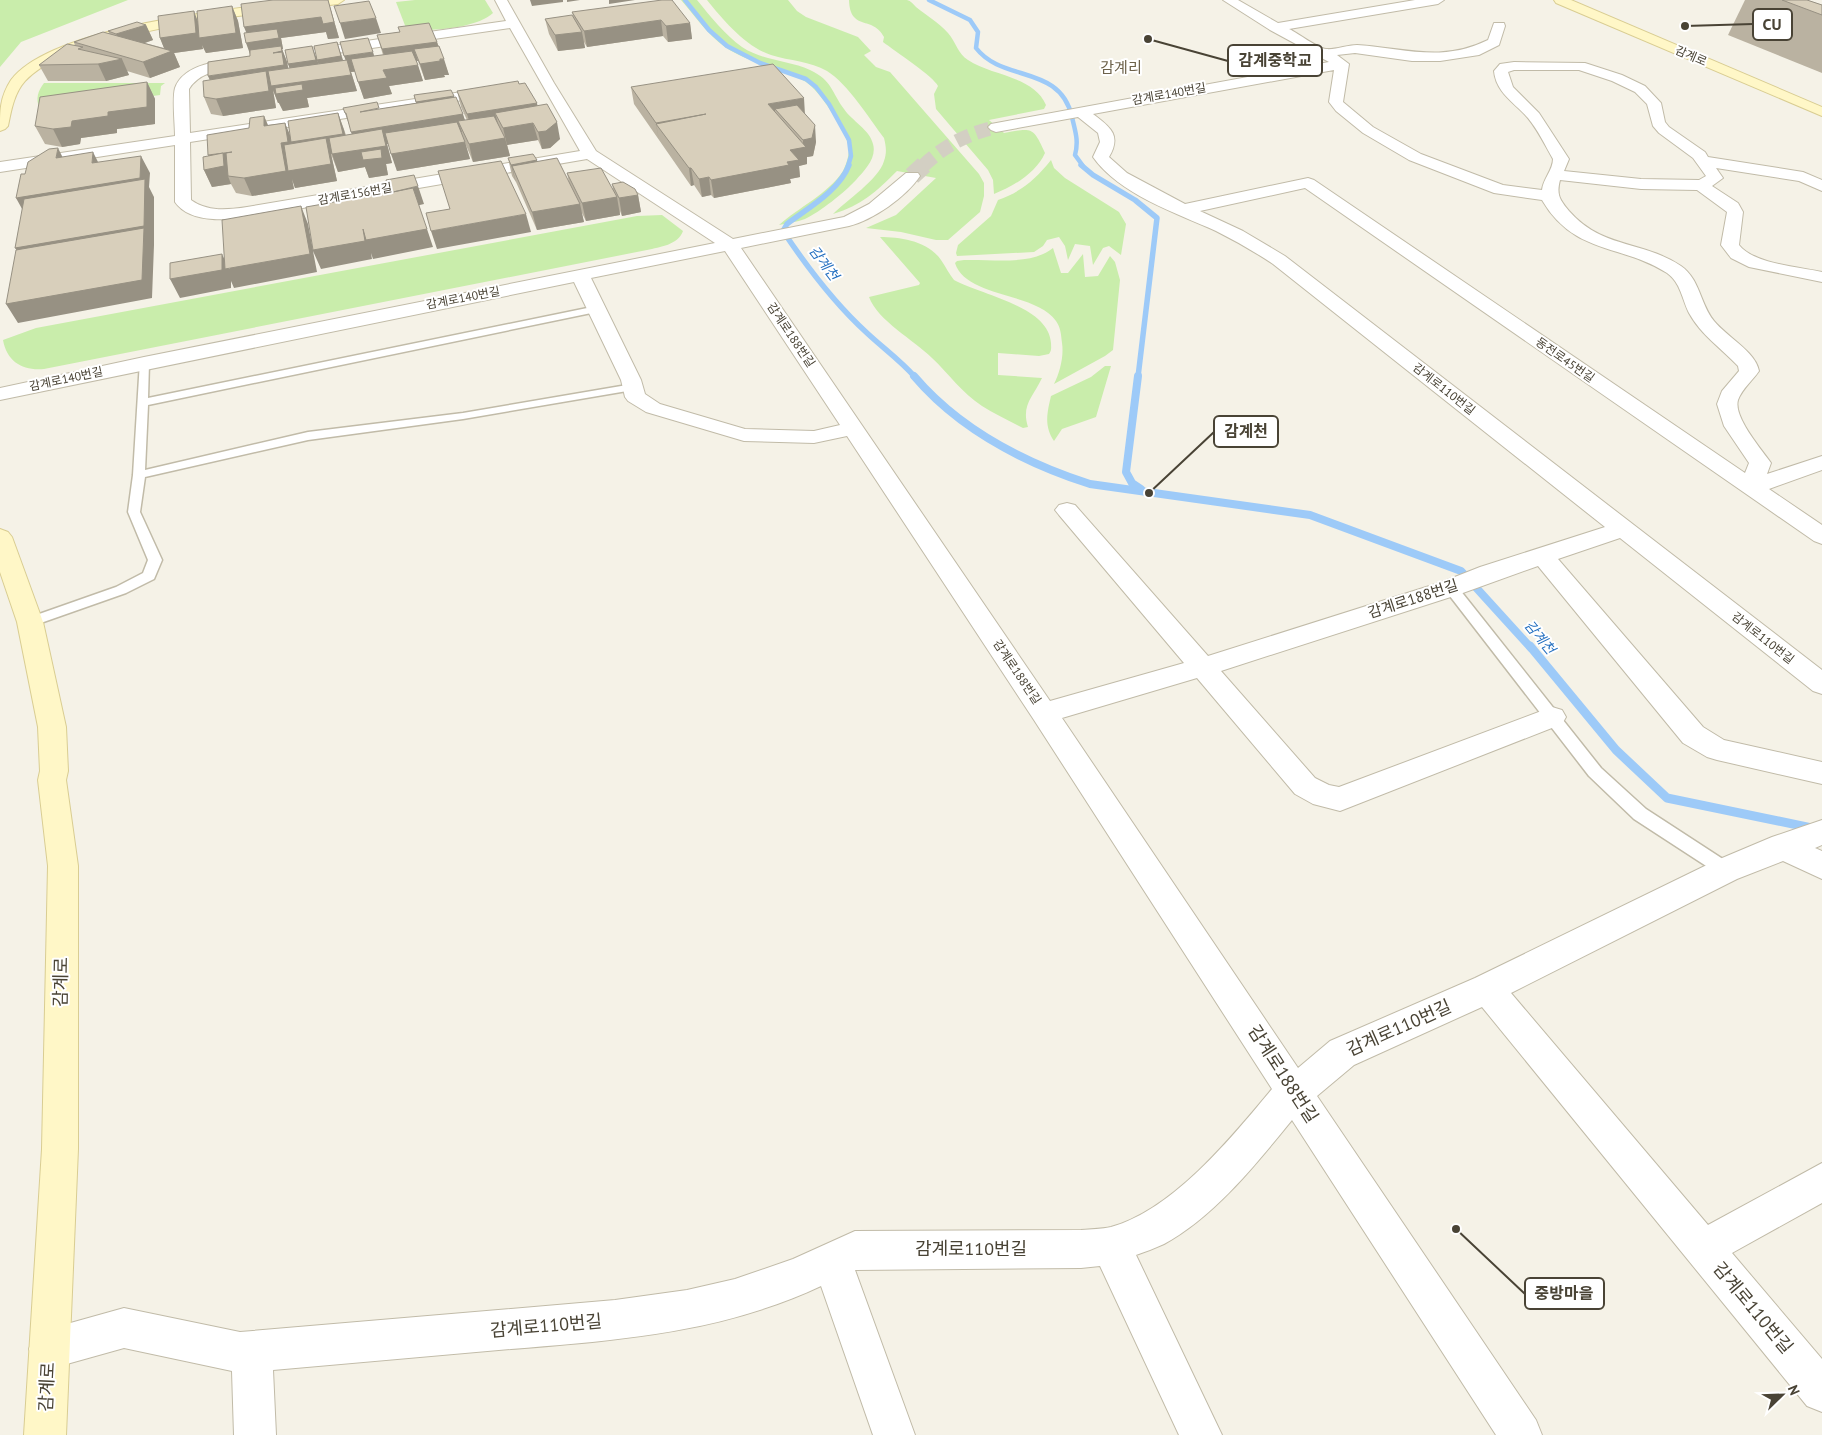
<svg xmlns="http://www.w3.org/2000/svg" width="1822" height="1435" viewBox="0 0 1822 1435" font-family="'PT Sans','Noto Sans KR',sans-serif">
<rect width="100%" height="100%" fill="#f5f2e7"/>
<g fill="#c9edab">
<path d="M 0,0 L 128,0 L 21,42 L 0,67 Z"/>
<path d="M 415,0 L 485,0 L 493,13 C 477,28 427,33 406,28 L 396,2 Z"/>
<path d="M 681,0 L 697,0 C 710,16 725,35 742,47 C 763,61 788,60 810,70 C 832,80 832,93 844,109 C 852,121 870,130 873,144 C 877,158 865,170 856,180 C 845,192 820,212 805,219 C 797,222 787,223 779,225 C 799,207 828,194 843,171 C 846,165 849,156 849,149 C 848,133 819,90 806,82 C 781,67 750,64 725,47 C 707,34 695,16 681,0 Z"/>
<path d="M 707,0 L 788,0 L 797,11 L 806,17 L 858,37 L 871,51 L 864,55 L 876,67 L 890,72 L 979,174 L 984,183 L 984,196 L 980,212 L 948,240 L 936,240 L 901,232 L 866,228 L 896,215 L 936,178 L 897,171 C 876,192 862,205 833,214 C 846,201 879,179 884,161 C 887,153 886,146 884,138 C 869,118 848,84 827,71 C 810,61 790,61 771,55 C 746,47 723,20 707,0 Z"/>
<path d="M 849,0 C 866,0 891,0 907,0 C 911,1 913,4 916,7 C 927,16 938,22 948,33 C 956,42 958,54 968,60 C 992,76 1034,76 1046,105 L 1044,109 L 989,120 L 1004,133 C 1032,128 1033,126 1045,153 C 1036,173 1014,186 994,194 L 993,180 L 988,170 L 936,109 L 934,94 L 938,86 C 934,77 895,51 883,42 L 884,37 C 873,15 850,32 849,0 Z"/>
<path d="M 44,83 L 165,83 L 161,86 L 160,95 L 51,110 L 40,109 C 35,99 38,91 44,83 Z"/>
<path d="M 1051,160 L 1054,168 L 1065,178 L 1119,212 L 1126,224 L 1121,255 L 1109,246 L 1103,248 L 1093,265 L 1090,246 L 1075,244 L 1068,260 L 1065,246 L 1059,237 L 1047,240 L 1043,246 L 1034,252 L 957,256 L 956,253 L 958,245 L 991,216 L 998,200 C 1021,192 1036,179 1051,160 Z"/>
<path d="M 662,215 L 683,231 C 678,245 660,247 647,250 L 44,369 C 23,371 7,362 3,340 L 36,328 L 637,216 Z"/>
<path d="M 880,237 C 901,237 928,241 941,260 C 946,267 949,274 954,280 C 981,295 1049,306 1051,343 C 1051,347 1052,350 1049,354 L 1039,356 L 998,353 L 998,375 L 1042,378 C 1033,397 1021,405 1028,427 L 1023,428 C 1009,421 995,414 982,406 C 962,393 949,374 932,358 C 914,340 878,321 869,297 L 919,285 L 920,283 Z"/>
<path d="M 1053,248 L 1061,273 L 1068,273 L 1083,254 L 1085,277 L 1098,276 L 1110,256 L 1115,262 L 1120,280 L 1113,350 L 1105,356 L 1054,384 C 1060,372 1064,356 1062,343 C 1061,335 1061,328 1056,321 C 1036,292 966,298 955,263 L 957,261 L 964,260 C 993,259 1030,266 1053,248 Z"/>
<path d="M 1105,366 L 1111,366 L 1096,417 L 1062,429 L 1054,441 C 1044,426 1047,413 1051,396 L 1091,377 Z"/>
</g>
<g fill="none" stroke-linecap="round" stroke-linejoin="round">
<g stroke="#9dcaf8" stroke-width="4.5">
<path d="M 685,0 L 709,30 L 727,46 L 760,63 L 806,79 L 816,87 L 829,104 L 849,140 L 851,156 L 848,166"/>
<path d="M 929,0 L 970,20 L 978,32 L 976,48 C 1003,83 1060,64 1072,117 C 1075,131 1079,140 1075,155 L 1083,166"/>
</g>
<g stroke="#9dcaf8" stroke-width="5.5">
<path d="M 849,165 C 839,191 808,208 787,224 L 783,231 C 807,267 834,303 867,333 C 883,348 900,360 915,377"/>
<path d="M 1081,165 L 1093,175 L 1135,200 L 1157,218 L 1138,377"/>
</g>
<g stroke="#9dcaf8" stroke-width="8">
<path d="M 914,376 C 959,429 1025,463 1090,484 L 1310,515 L 1461,571 L 1531,648"/>
<path d="M 1138,376 L 1126,472 L 1132,483 L 1141,489"/>
</g>
<path stroke="#9dcaf8" stroke-width="9" d="M 1530,646 L 1616,750 L 1667,798 L 1822,830"/>
<path stroke="#d3cfc3" stroke-width="14" stroke-dasharray="14 7" stroke-linecap="butt" d="M 923,166 C 945,145 967,134 996,127"/>
<path stroke="#d3cfc3" stroke-width="18" stroke-dasharray="18 9" stroke-linecap="butt" d="M 912,176 L 924,165"/>
<g stroke="#c1bba8" stroke-width="3">
<g id="service">
<path d="M 597,306 L 601,307 L 602,309 L 601,311 L 148,405 L 145,470 L 308,432 L 463,413 L 633,384 L 639,387 L 633,390 L 463,419 L 308,440 L 145,477 L 140,512 L 162,560 L 154,579 L 126,593 L 35,625 L 25,625 L 23,622 L 25,619 L 116,587 L 143,573 L 148,560 L 128,512 L 133,475 L 140,361 L 144,360 L 149,363 L 148,398 Z"/>
<path d="M 1451,583 L 1456,585 L 1601,768 L 1646,809 L 1732,865 L 1734,870 L 1732,875 L 1726,877 L 1720,875 L 1634,819 L 1589,776 L 1446,591 L 1444,588 L 1446,585 Z"/>
</g>
</g>
<g stroke="#c1bba8" stroke-width="2">
<path id="minor" d="M 495,0 L 507,0 L 554,83 L 596,151 L 733,239 L 844,217 L 869,204 L 906,173 L 918,173 L 920,176 C 906,197 873,220 849,226 L 741,248 L 1050,701 L 1184,663 L 1059,515 L 1055,510 L 1059,505 L 1067,503 L 1075,505 L 1208,656 L 1442,582 L 1480,567 L 1605,527 L 1273,264 C 1255,252 1236,241 1216,231 C 1176,213 1119,194 1093,157 L 1100,142 L 1098,133 L 1078,117 L 996,132 L 991,130 L 988,127 L 991,124 L 1329,62 L 1270,30 L 1223,0 L 1238,0 L 1278,23 L 1415,0 L 1444,0 L 1438,4 L 1289,29 C 1298,33 1317,48 1326,49 C 1336,50 1347,45 1357,45 C 1405,48 1441,63 1488,40 L 1494,23 L 1504,23 L 1505,26 L 1499,45 L 1479,55 L 1440,61 L 1412,61 L 1355,53 L 1337,55 L 1349,64 L 1343,102 L 1373,127 L 1421,154 L 1503,185 L 1542,190 C 1543,179 1553,170 1553,159 C 1545,145 1538,130 1528,118 C 1515,103 1496,93 1494,71 L 1500,64 L 1514,62 L 1585,63 L 1622,75 L 1645,86 L 1661,103 L 1665,122 L 1669,127 L 1705,152 L 1708,157 L 1803,172 L 1822,180 L 1822,191 L 1799,181 L 1716,168 L 1723,178 L 1712,186 L 1738,203 L 1743,212 L 1739,245 C 1754,264 1799,267 1822,272 L 1822,282 L 1749,267 L 1731,258 L 1721,245 L 1727,212 L 1697,190 L 1641,189 L 1560,180 C 1556,195 1560,200 1569,211 C 1602,249 1642,240 1681,266 C 1700,279 1700,304 1714,321 C 1726,336 1756,352 1759,371 C 1753,380 1742,389 1738,400 C 1733,417 1762,450 1771,463 L 1767,474 L 1822,456 L 1822,470 L 1769,489 L 1822,525 L 1822,544 L 1814,541 L 1305,188 L 1200,211 L 1243,231 L 1285,256 L 1822,670 L 1822,694 L 1813,691 L 1620,538 L 1558,559 L 1703,727 L 1724,740 L 1822,762 L 1822,784 L 1717,760 L 1707,757 L 1683,743 L 1538,566 L 1460,594 L 1221,671 L 1315,778 L 1329,785 L 1339,787 L 1552,707 L 1562,710 L 1566,717 L 1562,724 L 1340,811 L 1313,804 L 1295,794 L 1197,678 L 1062,718 L 1298,1068 L 1330,1041 L 1475,978 L 1715,861 L 1772,837 L 1822,820 L 1822,845 L 1815,848 L 1822,851 L 1822,879 L 1783,861 L 1737,879 L 1511,993 L 1708,1225 L 1822,1163 L 1822,1203 L 1732,1253 L 1822,1359 L 1822,1412 L 1807,1406 L 1482,1007 L 1354,1065 L 1317,1096 L 1536,1420 L 1542,1435 L 1496,1435 L 1292,1120 C 1257,1163 1214,1217 1164,1244 C 1155,1248 1145,1252 1136,1255 L 1222,1435 L 1179,1435 L 1100,1266 L 1081,1268 L 855,1270 L 915,1435 L 873,1435 L 821,1286 C 721,1333 620,1340 511,1349 C 432,1356 353,1363 273,1370 L 276,1435 L 234,1435 L 232,1371 L 124,1348 L 49,1369 L 35,1363 L 29,1349 L 35,1335 L 49,1329 L 124,1308 L 240,1332 L 615,1300 L 687,1290 L 735,1279 L 793,1259 L 855,1231 L 1081,1230 C 1091,1229 1102,1229 1111,1227 C 1173,1210 1233,1136 1272,1089 L 1034,720 L 847,436 L 814,443 L 744,441 L 646,412 L 628,401 L 625,397 L 621,380 L 574,282 L 0,400 L 0,388 L 144,357 L 715,243 L 587,159 L 268,214 C 242,218 193,228 175,202 L 175,145 L 0,172 L 0,162 L 175,136 C 175,123 172,99 175,88 C 184,63 223,60 245,58 L 250,59 L 252,62 L 250,65 C 229,70 202,68 189,89 L 190,133 L 495,87 L 500,88 L 502,91 L 500,94 L 495,95 L 190,142 L 191,200 C 208,212 227,210 247,207 L 580,151 L 510,28 L 303,58 L 296,54 L 303,50 L 506,21 ZM 1334,70 L 1329,102 L 1336,111 L 1363,133 L 1409,160 L 1494,193 L 1542,200 C 1574,255 1622,244 1667,273 C 1681,283 1682,299 1689,313 C 1701,335 1721,348 1738,366 L 1739,371 L 1722,391 L 1717,404 L 1724,426 L 1749,463 L 1745,473 L 1314,180 L 1308,178 L 1185,204 L 1127,173 L 1109,157 C 1122,135 1110,127 1093,114 ZM 1514,70 L 1579,70 L 1612,81 L 1635,92 L 1647,104 L 1653,126 L 1659,133 L 1693,158 L 1706,176 L 1699,180 L 1641,179 L 1564,171 L 1569,159 L 1539,113 L 1513,87 L 1508,72 ZM 725,251 L 840,425 L 814,431 L 745,429 L 660,404 L 645,394 L 641,380 L 591,278 Z"/>
</g>
<g stroke="#d9cd92" stroke-width="2">
<g id="secondary">
<path d="M 308,0 L 344,0 L 338,4 C 258,14 177,20 99,44 C 74,51 44,61 25,81 C 14,93 11,111 8,126 L 5,129 L 0,131 C 0,110 0,97 11,80 C 53,25 239,8 308,0 Z"/>
<path d="M 1554,0 L 1571,0 L 1822,107 L 1822,116 L 1556,3 Z"/>
<path d="M 0,529 L 8,532 L 12,537 L 43,622 L 66,727 L 68,771 L 66,780 L 78,866 L 78,1149 L 66,1435 L 24,1435 L 42,1149 L 48,866 L 38,780 L 40,771 L 38,727 L 17,622 L 0,572 Z"/>
</g>
</g>
<use href="#service" fill="#fff" fill-rule="evenodd"/>
<use href="#minor" fill="#fff" fill-rule="evenodd"/>
<use href="#secondary" fill="#fff7c7" fill-rule="evenodd"/>
</g>
<g fill="#bab2a1">
<path d="M 328,0 L 339,38 L 328,39 L 326,32 L 281,38 L 283,49 L 282,49 L 287,62 L 288,69 L 319,64 L 317,60 L 343,61 L 383,55 L 377,35 L 400,32 L 398,27 L 437,42 L 449,75 L 444,75 L 445,77 L 425,80 L 418,61 L 416,61 L 423,81 L 389,86 L 392,94 L 364,99 L 355,72 L 351,72 L 357,91 L 307,98 L 309,107 L 283,111 L 279,103 L 278,103 L 273,90 L 276,108 L 223,116 L 211,114 L 204,97 L 210,80 L 250,56 L 247,33 Z"/>
<path d="M 1745,0 L 1807,0 L 1822,5 L 1822,73 L 1728,35 Z"/>
<path d="M 232,6 L 238,21 L 243,48 L 206,53 L 202,45 L 203,49 L 174,53 L 180,67 L 150,78 L 127,71 L 129,75 L 106,81 L 48,81 L 39,65 L 75,46 L 74,42 L 109,33 L 108,31 L 146,25 L 153,40 L 145,43 L 164,48 L 160,38 Z"/>
<path d="M 572,12 L 690,23 L 692,39 L 668,42 L 663,36 L 587,47 L 584,42 L 585,48 L 558,51 L 549,34 L 545,19 L 573,18 Z"/>
<path d="M 147,82 L 155,99 L 155,124 L 117,129 L 117,133 L 81,138 L 80,144 L 62,147 L 45,144 L 35,126 Z"/>
<path d="M 519,84 L 537,103 L 537,106 L 560,139 L 550,148 L 542,149 L 538,140 L 507,145 L 507,144 L 510,156 L 473,162 L 465,143 L 470,159 L 397,171 L 389,144 L 387,144 L 392,163 L 386,164 L 388,175 L 369,178 L 365,167 L 338,172 L 331,154 L 337,181 L 295,188 L 292,179 L 294,189 L 252,196 L 236,193 L 231,184 L 212,187 L 204,170 L 209,156 L 249,128 L 264,116 L 268,125 L 285,123 L 290,136 L 338,113 L 346,135 L 352,134 L 379,109 L 416,103 L 414,95 L 454,97 L 465,120 L 467,120 L 461,107 L 457,91 Z"/>
<path d="M 631,87 L 805,114 L 816,142 L 813,156 L 807,157 L 807,164 L 799,166 L 800,177 L 790,179 L 791,183 L 714,198 L 711,195 L 702,197 L 694,185 L 691,186 L 634,104 Z"/>
<path d="M 508,158 L 537,160 L 537,162 L 569,183 L 567,173 L 613,189 L 612,184 L 638,195 L 641,212 L 622,216 L 620,211 L 620,215 L 586,221 L 581,211 L 584,222 L 537,230 L 516,182 L 512,176 Z"/>
</g>
<g fill="#979183">
<path d="M 328,0 L 339,38 L 328,39 L 326,32 L 281,38 L 283,49 L 282,49 L 287,62 L 291,82 L 350,72 L 344,56 L 373,52 L 378,68 L 351,72 L 357,91 L 307,98 L 309,107 L 283,111 L 279,103 L 278,103 L 273,90 L 276,108 L 223,116 L 216,99 L 215,92 L 208,76 L 278,66 L 250,54 L 246,43 L 250,42 L 244,27 Z"/>
<path d="M 530,0 L 563,0 L 563,2 L 532,6 Z"/>
<path d="M 567,0 L 580,0 L 567,2 Z"/>
<path d="M 609,0 L 635,0 L 609,4 Z"/>
<path d="M 232,6 L 238,21 L 243,48 L 206,53 L 202,45 L 203,49 L 174,53 L 180,67 L 150,78 L 143,62 L 166,53 L 160,38 L 194,11 L 200,27 Z"/>
<path d="M 376,18 L 381,33 L 345,39 L 340,23 Z"/>
<path d="M 661,20 L 663,36 L 587,47 L 584,31 Z"/>
<path d="M 690,23 L 692,39 L 668,42 L 666,26 Z"/>
<path d="M 146,25 L 153,40 L 124,50 L 116,34 Z"/>
<path d="M 582,32 L 585,48 L 558,51 L 555,35 Z"/>
<path d="M 337,42 L 347,72 L 323,76 L 317,60 Z"/>
<path d="M 437,42 L 442,58 L 414,49 L 418,61 L 387,65 L 382,49 Z"/>
<path d="M 312,46 L 318,62 L 321,76 L 294,80 L 288,64 Z"/>
<path d="M 122,59 L 129,75 L 106,81 L 98,64 Z"/>
<path d="M 444,59 L 449,75 L 444,75 L 445,77 L 425,80 L 420,64 Z"/>
<path d="M 418,65 L 423,81 L 389,86 L 392,94 L 364,99 L 358,82 L 383,70 Z"/>
<path d="M 147,82 L 155,99 L 155,124 L 117,129 L 117,133 L 81,138 L 80,144 L 62,147 L 53,129 L 72,121 L 108,112 Z"/>
<path d="M 454,96 L 459,113 L 421,119 L 416,102 Z"/>
<path d="M 804,98 L 805,115 L 775,109 L 775,120 L 768,104 Z"/>
<path d="M 537,103 L 540,120 L 495,113 L 499,127 L 472,131 L 467,114 Z"/>
<path d="M 338,113 L 344,130 L 349,151 L 331,154 L 337,181 L 295,188 L 292,179 L 294,189 L 252,196 L 244,178 L 281,143 L 285,123 L 292,140 Z"/>
<path d="M 345,113 L 346,113 L 351,130 Z"/>
<path d="M 463,114 L 468,131 L 458,121 L 462,132 L 387,144 L 392,163 L 386,164 L 388,175 L 369,178 L 365,167 L 338,172 L 332,154 L 357,149 L 351,132 Z"/>
<path d="M 706,114 L 656,124 L 659,140 L 656,123 Z"/>
<path d="M 264,116 L 271,133 L 264,126 Z"/>
<path d="M 557,122 L 560,139 L 550,148 L 542,149 L 538,132 Z"/>
<path d="M 533,123 L 538,140 L 507,145 L 503,128 Z"/>
<path d="M 815,125 L 816,142 L 813,156 L 807,157 L 807,164 L 799,166 L 800,177 L 790,179 L 791,183 L 714,198 L 711,180 L 787,162 L 790,150 L 803,147 L 803,140 Z"/>
<path d="M 505,138 L 510,156 L 473,162 L 469,144 Z"/>
<path d="M 465,142 L 470,159 L 397,171 L 391,154 Z"/>
<path d="M 58,148 L 67,166 L 56,158 Z"/>
<path d="M 93,152 L 102,170 L 92,163 Z"/>
<path d="M 232,152 L 228,176 L 231,184 L 212,187 L 204,170 L 214,168 L 208,155 Z"/>
<path d="M 141,156 L 150,173 L 149,187 L 154,197 L 154,245 L 152,298 L 18,323 L 6,304 L 27,266 L 15,248 L 26,216 L 16,198 Z"/>
<path d="M 537,160 L 541,178 L 512,166 L 516,183 L 511,165 Z"/>
<path d="M 689,168 L 691,168 L 694,185 L 691,186 Z"/>
<path d="M 709,177 L 711,195 L 702,197 L 699,179 Z"/>
<path d="M 418,186 L 424,204 L 399,210 L 393,192 Z"/>
<path d="M 638,195 L 641,212 L 622,216 L 619,198 Z"/>
<path d="M 617,197 L 620,215 L 586,221 L 582,203 Z"/>
<path d="M 580,204 L 584,222 L 537,230 L 532,212 Z"/>
<path d="M 301,206 L 308,224 L 313,250 L 363,229 L 427,229 L 433,247 L 373,259 L 371,253 L 372,259 L 321,269 L 313,251 L 317,272 L 234,288 L 231,281 L 231,288 L 180,298 L 170,279 L 222,254 L 229,269 Z"/>
<path d="M 526,214 L 531,232 L 437,249 L 431,231 Z"/>
</g>
<g fill="#d8cfbb" stroke="#979183">
<path d="M 273,0 L 328,0 L 334,22 L 323,24 L 321,17 L 244,27 L 241,4 Z"/>
<path d="M 662,0 L 672,0 L 690,23 L 666,26 L 661,20 L 584,31 L 572,12 Z"/>
<path d="M 1782,0 L 1807,0 L 1822,5 L 1822,15 Z"/>
<path d="M 369,1 L 376,18 L 340,23 L 334,6 Z"/>
<path d="M 232,6 L 236,33 L 199,38 L 197,11 Z"/>
<path d="M 194,11 L 196,33 L 160,38 L 158,16 Z"/>
<path d="M 572,15 L 582,32 L 555,35 L 545,19 Z"/>
<path d="M 137,22 L 146,25 L 116,34 L 108,31 Z"/>
<path d="M 429,23 L 437,42 L 382,49 L 377,35 L 400,32 L 398,27 Z"/>
<path d="M 277,29 L 279,38 L 246,43 L 244,33 Z"/>
<path d="M 103,32 L 172,51 L 143,62 L 74,42 Z"/>
<path d="M 368,38 L 373,52 L 344,56 L 340,42 Z"/>
<path d="M 337,42 L 341,56 L 317,60 L 314,46 Z"/>
<path d="M 67,44 L 83,47 L 78,49 L 122,59 L 98,64 L 39,65 Z"/>
<path d="M 281,46 L 282,51 L 273,53 L 282,52 L 284,65 L 208,76 L 208,62 L 250,56 L 250,50 Z"/>
<path d="M 312,46 L 316,60 L 288,64 L 285,50 Z"/>
<path d="M 439,46 L 444,59 L 440,59 L 440,61 L 420,64 L 414,49 Z"/>
<path d="M 412,51 L 418,65 L 383,70 L 387,78 L 358,82 L 351,59 Z"/>
<path d="M 347,60 L 351,75 L 271,86 L 268,71 Z"/>
<path d="M 773,64 L 804,98 L 768,104 L 806,147 L 790,150 L 799,160 L 787,162 L 789,165 L 711,180 L 709,177 L 699,179 L 691,168 L 689,168 L 656,124 L 706,114 L 656,123 L 631,87 Z"/>
<path d="M 266,71 L 269,91 L 216,99 L 204,97 L 203,81 Z"/>
<path d="M 518,81 L 519,84 L 525,83 L 537,103 L 467,114 L 457,91 Z"/>
<path d="M 147,82 L 147,107 L 108,112 L 108,116 L 72,121 L 71,127 L 53,129 L 35,126 L 40,97 Z"/>
<path d="M 302,84 L 303,90 L 276,94 L 275,88 Z"/>
<path d="M 451,90 L 454,96 L 416,102 L 414,95 Z"/>
<path d="M 456,97 L 463,114 L 351,132 L 346,113 L 345,113 L 343,108 L 377,102 L 379,108 L 360,112 Z"/>
<path d="M 547,104 L 557,122 L 546,131 L 538,132 L 533,123 L 503,128 L 495,113 Z"/>
<path d="M 797,105 L 815,125 L 812,138 L 803,140 L 775,109 Z"/>
<path d="M 338,113 L 343,134 L 291,142 L 288,121 Z"/>
<path d="M 264,116 L 264,126 L 285,123 L 288,142 L 281,143 L 286,171 L 244,178 L 228,176 L 226,153 L 232,152 L 208,155 L 207,135 L 249,128 L 250,118 Z"/>
<path d="M 494,116 L 505,138 L 469,144 L 458,121 Z"/>
<path d="M 457,122 L 465,142 L 391,154 L 385,133 Z"/>
<path d="M 382,129 L 386,146 L 332,154 L 329,138 Z"/>
<path d="M 326,138 L 331,164 L 288,171 L 284,145 Z"/>
<path d="M 58,148 L 56,158 L 93,152 L 92,163 L 141,156 L 140,178 L 16,198 L 21,174 L 25,174 L 28,162 L 49,149 Z"/>
<path d="M 381,149 L 382,158 L 363,160 L 361,152 Z"/>
<path d="M 223,153 L 224,166 L 204,170 L 203,157 Z"/>
<path d="M 533,154 L 537,160 L 511,165 L 508,158 Z"/>
<path d="M 557,158 L 580,204 L 532,212 L 512,166 Z"/>
<path d="M 501,161 L 526,214 L 431,231 L 426,213 L 450,209 L 438,171 Z"/>
<path d="M 601,168 L 617,197 L 582,203 L 567,173 Z"/>
<path d="M 414,175 L 418,186 L 393,192 L 413,188 L 427,229 L 366,240 L 363,229 L 365,241 L 313,250 L 306,207 L 390,192 L 386,180 Z"/>
<path d="M 145,179 L 144,226 L 15,248 L 24,199 Z"/>
<path d="M 623,182 L 635,189 L 638,195 L 619,198 L 612,184 Z"/>
<path d="M 301,206 L 310,254 L 225,269 L 222,220 Z"/>
<path d="M 144,228 L 142,280 L 6,304 L 16,250 Z"/>
<path d="M 222,254 L 222,270 L 170,279 L 170,263 Z"/>
</g>
<g text-anchor="middle" stroke-width="4" stroke-linejoin="round" paint-order="stroke">
<g font-size="12" fill="#494335" stroke="#fff">
<text transform="translate(1691 56) rotate(23)" y="4">감계로</text>
<text transform="translate(1169 94) rotate(-10)" y="4">감계로140번길</text>
<text transform="translate(355 194) rotate(-10)" y="4">감계로156번길</text>
<text transform="translate(463 298) rotate(-11)" y="4">감계로140번길</text>
<text transform="translate(791 335) rotate(56)" y="4">감계로188번길</text>
<text transform="translate(1565 360) rotate(35)" y="4">동전로45번길</text>
<text transform="translate(66 379) rotate(-12)" y="4">감계로140번길</text>
<text transform="translate(1444 389) rotate(38)" y="4">감계로110번길</text>
<text transform="translate(1763 638) rotate(38)" y="4">감계로110번길</text>
<text transform="translate(1017 672) rotate(56)" y="4">감계로188번길</text>
</g>
<g font-size="14" font-style="italic" fill="#236fc0" stroke="#fff">
<text transform="translate(824 263) rotate(53)" y="5">감계천</text>
<text transform="translate(1540 637) rotate(50)" y="5">감계천</text>
</g>
<g font-size="15" fill="#6d624b" stroke="#fff">
<text x="1121" y="73">감계리</text>
</g>
<g font-size="15" fill="#494335" stroke="#fff">
<text transform="translate(1413 599) rotate(-18)" y="5">감계로188번길</text>
</g>
<g font-size="18" fill="#494335" stroke="#fff">
<text transform="translate(61 982) rotate(-89)" y="6">감계로</text>
<text transform="translate(1399 1028) rotate(-24)" y="6">감계로110번길</text>
<text transform="translate(1283 1074) rotate(57)" y="6">감계로188번길</text>
<text x="971" y="1255">감계로110번길</text>
<text transform="translate(1753 1308) rotate(50)" y="6">감계로110번길</text>
<text transform="translate(546 1326) rotate(-5)" y="6">감계로110번길</text>
<text transform="translate(47 1387) rotate(-87)" y="6">감계로</text>
</g>
</g>
<path fill="none" stroke="#494335" stroke-width="2" d="M1685 26L1753 24M1148 39L1228 61M1149 493L1214 432M1456 1229L1525 1294"/>
<g fill="#494335" stroke="#fff" stroke-width="2">
<circle cx="1685" cy="26" r="5"/>
<circle cx="1148" cy="39" r="5"/>
<circle cx="1149" cy="493" r="5"/>
<circle cx="1456" cy="1229" r="5"/>
</g>
<g fill="#fff" stroke="#494335" stroke-width="2">
<rect x="1753" y="9" width="39" height="31" rx="5"/>
<rect x="1228" y="45" width="94" height="31" rx="5"/>
<rect x="1214" y="416" width="64" height="31" rx="5"/>
<rect x="1525" y="1278" width="79" height="31" rx="5"/>
</g>
<g font-size="16" text-anchor="middle" font-weight="bold" fill="#494335">
<text x="1772" y="30">CU</text>
<text x="1275" y="66">감계중학교</text>
<text x="1246" y="437">감계천</text>
<text x="1564" y="1299">중방마을</text>
</g>
<g transform="translate(1782 1395) rotate(67)" stroke="#ffffff" stroke-width="4" paint-order="stroke">
<path d="M0-4L9 19L0 12L-9 19Z" fill="#494335"/>
<text y="-8" font-size="14" font-weight="bold" text-anchor="middle" fill="#494335">N</text>
</g>
</svg>
